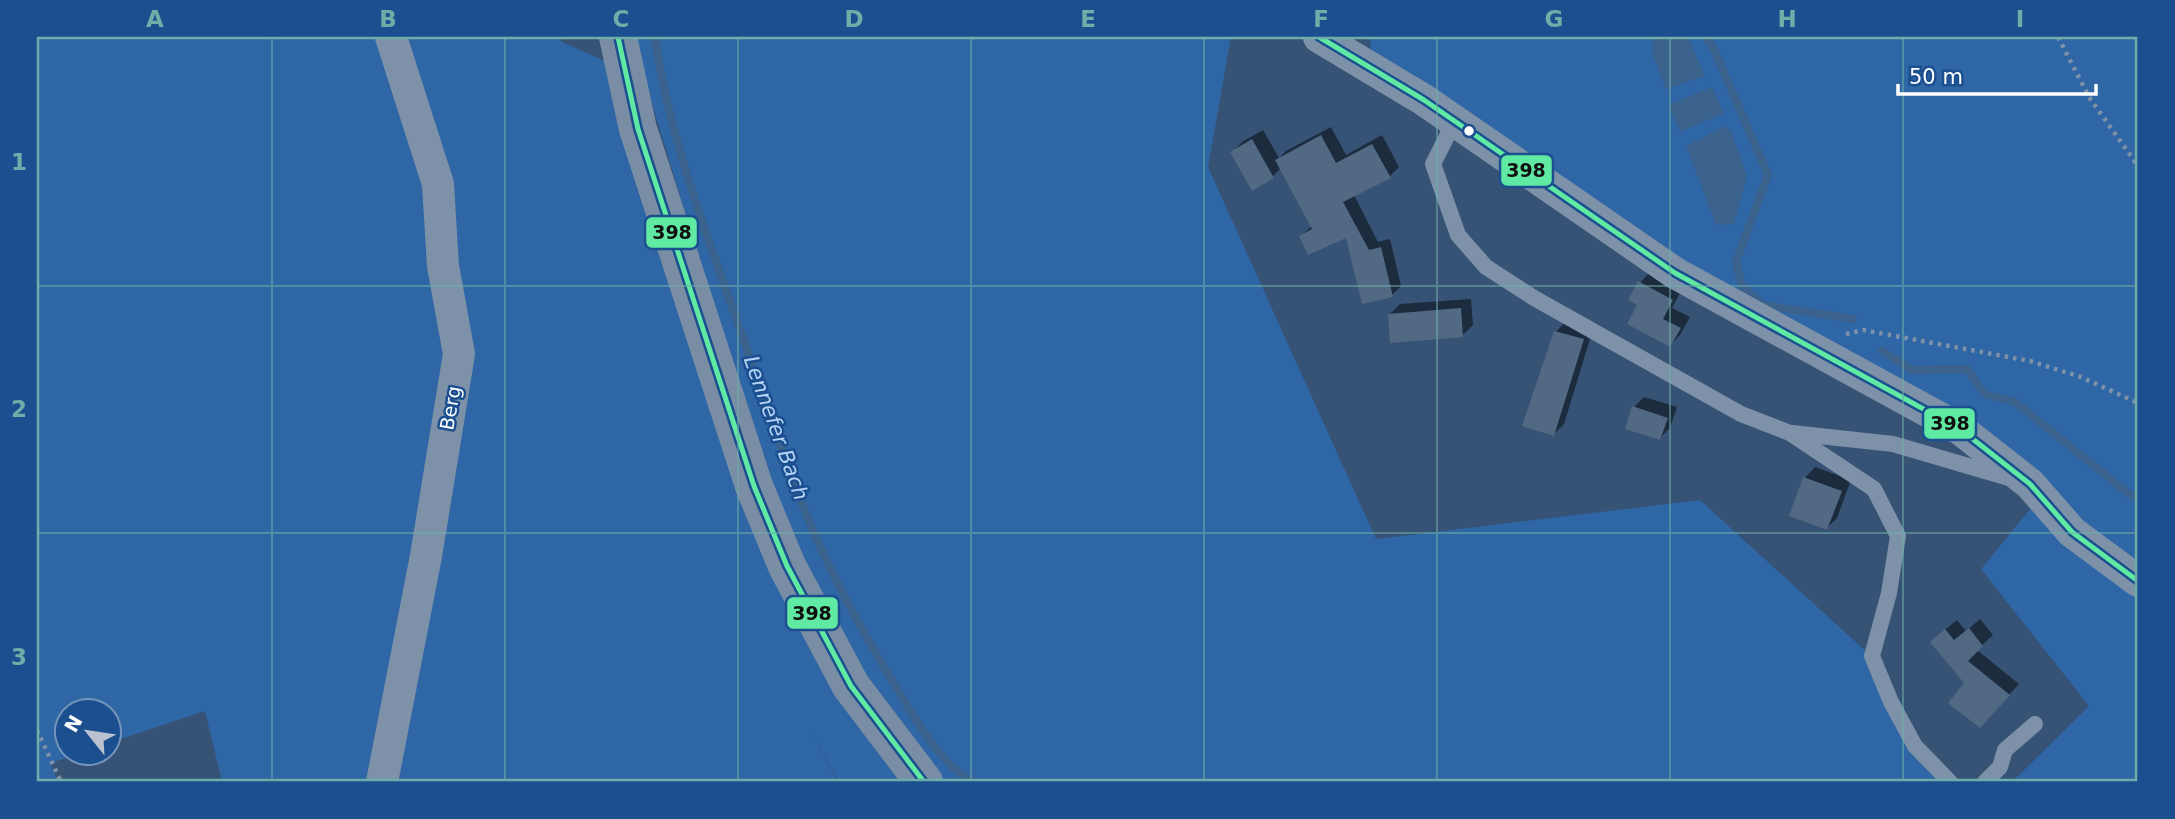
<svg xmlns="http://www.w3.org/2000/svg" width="2175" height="819" viewBox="0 0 2175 819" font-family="'DejaVu Sans',sans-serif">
<rect width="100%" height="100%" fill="#365274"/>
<g fill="#2f66a5">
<path d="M 37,37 L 385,37 L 409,105 L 453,340 L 378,782 L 222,782 L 205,711 L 109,743 L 108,710 L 66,710 L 66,752 L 81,753 L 57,761 L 51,765 L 58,782 L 37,782 Z"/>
<path d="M 391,37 L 559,37 L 562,42 L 610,63 L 673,278 L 909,782 L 839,782 L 808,727 L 838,782 L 387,782 L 459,340 Z"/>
<path d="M 632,37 L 1231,37 L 1208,167 L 1376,539 L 1700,500 L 1870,655 L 1945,782 L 940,782 L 855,662 L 768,487 Z"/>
<path d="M 1370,37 L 2138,37 L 2138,782 L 2012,782 L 2089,706 L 1981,569 L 2046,490 L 1703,294 L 1371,63 Z"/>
</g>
<g fill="#3b618d">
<path d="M 1653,37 L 1688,37 L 1705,76 L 1666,89 L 1652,53 Z"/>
<path d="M 1712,87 L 1724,113 L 1680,132 L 1668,105 Z"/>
<path d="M 1725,126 L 1731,131 L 1747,176 L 1734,224 L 1716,225 L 1686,146 Z"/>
</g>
<g fill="#0007">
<path d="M 1331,127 L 1346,155 L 1382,135 L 1399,167 L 1390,176 L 1354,195 L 1378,242 L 1390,239 L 1401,286 L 1392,295 L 1347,235 L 1301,236 L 1312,226 L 1281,168 L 1273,176 L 1253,188 L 1232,152 L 1242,142 L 1263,130 L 1279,158 L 1286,151 Z"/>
<path d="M 1650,272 L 1682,289 L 1672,308 L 1690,317 L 1680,335 L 1670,345 L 1640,304 L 1640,283 Z"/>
<path d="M 1471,299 L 1473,325 L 1462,336 L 1389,315 L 1400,304 Z"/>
<path d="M 1566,321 L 1593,329 L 1564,424 L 1554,434 L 1556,332 Z"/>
<path d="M 1644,397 L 1677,407 L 1670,428 L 1660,438 L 1634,407 Z"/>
<path d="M 1815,467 L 1851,480 L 1837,518 L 1827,528 L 1805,478 Z"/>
<path d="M 1980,619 L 1993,635 L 1977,650 L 2019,684 L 1980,726 L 1966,683 L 1942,632 L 1957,620 L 1966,631 Z"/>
</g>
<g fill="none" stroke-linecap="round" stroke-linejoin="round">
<g stroke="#3b618d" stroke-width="8">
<path d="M 655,37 C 669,135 704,228 737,321 C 758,379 777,438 799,496 C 825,565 862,631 900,694 C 920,726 940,763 973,782"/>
<path d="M 1706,37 L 1713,47 L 1768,175 L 1736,262 L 1742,286 L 1763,305 L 1853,319"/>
<path d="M 1882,351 L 1912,370 L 1967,369 L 1985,394 L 2015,402 L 2129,494 L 2138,497"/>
</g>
</g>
<g fill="#526984">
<path d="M 1321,135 L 1336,163 L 1372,144 L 1391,178 L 1343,202 L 1369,250 L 1381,247 L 1393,297 L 1362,304 L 1346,238 L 1308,255 L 1299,236 L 1312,229 L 1275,160 Z"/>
<path d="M 1252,139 L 1274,178 L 1252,191 L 1230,152 Z"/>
<path d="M 1638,281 L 1673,300 L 1663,319 L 1681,328 L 1670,347 L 1627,324 L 1637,305 L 1628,300 Z"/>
<path d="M 1461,308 L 1463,337 L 1390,343 L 1388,314 Z"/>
<path d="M 1554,331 L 1584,339 L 1554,436 L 1522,426 Z"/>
<path d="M 1632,406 L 1668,418 L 1660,440 L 1625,429 Z"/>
<path d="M 1803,477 L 1842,491 L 1827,530 L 1789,516 Z"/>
<path d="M 1969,628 L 1983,646 L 1968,661 L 2010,695 L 1980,728 L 1948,703 L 1964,683 L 1930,642 L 1945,629 L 1954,640 Z"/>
</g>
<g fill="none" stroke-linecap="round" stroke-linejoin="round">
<g stroke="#7d92a8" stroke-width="4.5" stroke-dasharray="3.5 5" stroke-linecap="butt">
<path d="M 2058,37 L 2089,97 L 2138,166"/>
<path d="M 1846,334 L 1863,330 L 2030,361 L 2081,377 L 2138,403"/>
<path d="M 37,730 L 61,782"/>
</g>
<g stroke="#7d92a8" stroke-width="16">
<path d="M 1455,120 L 1433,164 L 1458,235 L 1486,267 L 1534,298 L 1741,414 L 1790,433 L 1874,489 L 1898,536 L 1889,593 L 1872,656 L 1891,702 L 1915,746 L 1950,782"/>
<path d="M 1792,433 L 1893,444 L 2009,478"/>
<path d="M 1985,782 L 2000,767 L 2005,750 L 2035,724"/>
</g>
<g stroke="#7d92a8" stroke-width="32">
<path d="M 1319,37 L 1424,100 L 1675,273 L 1960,429 L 2030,484 L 2072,532 L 2138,581"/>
<path d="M 382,782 L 426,556 L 459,354 L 443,266 L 438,184 L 391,37"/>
</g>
<path stroke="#798da4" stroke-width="38" d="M 618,37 L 638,129 L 754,486 L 787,566 L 851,686 L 924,782"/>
<g stroke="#1b4f8f" stroke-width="10">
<g id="bus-1">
<path d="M 618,37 L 638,129 L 754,486 L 787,566 L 851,686 L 924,782"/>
<path d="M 1319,37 L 1424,100 L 1675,273 L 1960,429 L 2030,484 L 2072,532 L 2138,581"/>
</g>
</g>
<use href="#bus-1" stroke="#60e9a3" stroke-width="5"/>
</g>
<path fill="none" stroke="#6fada8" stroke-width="2" stroke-opacity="0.55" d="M 272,37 L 272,782M 505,37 L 505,782M 738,37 L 738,782M 971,37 L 971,782M 1204,37 L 1204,782M 1437,37 L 1437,782M 1670,37 L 1670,782M 1903,37 L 1903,782M 37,286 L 2138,286M 37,533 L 2138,533"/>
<circle fill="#fff" stroke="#1b4f8f" stroke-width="2.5" cx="1469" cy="131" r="6"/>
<g text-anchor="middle" stroke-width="5" stroke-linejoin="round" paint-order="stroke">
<g font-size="19" fill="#fff" stroke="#1b4f8f">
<text transform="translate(450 408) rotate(-80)" y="7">Berg</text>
</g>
<g font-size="21" font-style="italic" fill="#b5d3f5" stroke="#1b4f8f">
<text transform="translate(776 428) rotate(70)" y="7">Lennefer Bach</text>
</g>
</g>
<g stroke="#1b4f8f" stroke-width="2.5">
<rect x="1500" y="154" width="53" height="33" rx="7" fill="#60e9a3"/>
<rect x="645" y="216" width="53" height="33" rx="7" fill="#60e9a3"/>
<rect x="1923" y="407" width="53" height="33" rx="7" fill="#60e9a3"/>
<rect x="786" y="596" width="53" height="34" rx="7" fill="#60e9a3"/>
</g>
<g font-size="19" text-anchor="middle" font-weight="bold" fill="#111">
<text x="1526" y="177">398</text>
<text x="672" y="239">398</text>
<text x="1950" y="430">398</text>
<text x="812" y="620">398</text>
</g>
<rect width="2175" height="819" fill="none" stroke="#1b4f8f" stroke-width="77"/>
<g transform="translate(88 732) rotate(300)"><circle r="33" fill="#1b4f8f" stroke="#7695bc" stroke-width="2"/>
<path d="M0-5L12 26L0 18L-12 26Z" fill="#b9c2ce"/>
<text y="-10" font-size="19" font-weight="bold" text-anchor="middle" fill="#ffffff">N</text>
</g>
<path d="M1898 84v10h198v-10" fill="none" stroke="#ffffff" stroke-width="3.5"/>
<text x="1909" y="84" font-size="21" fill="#ffffff" stroke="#1b4f8f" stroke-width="5" paint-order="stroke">50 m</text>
<rect x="38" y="38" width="2098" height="742" fill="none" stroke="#6fada8" stroke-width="2.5"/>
<g font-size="23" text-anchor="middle" font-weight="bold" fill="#6fada8">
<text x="155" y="27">A</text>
<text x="388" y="27">B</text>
<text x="621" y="27">C</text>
<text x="854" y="27">D</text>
<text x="1088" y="27">E</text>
<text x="1321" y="27">F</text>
<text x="1554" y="27">G</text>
<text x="1787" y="27">H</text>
<text x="2020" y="27">I</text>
<text x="19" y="170">1</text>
<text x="19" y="417">2</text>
<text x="19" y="665">3</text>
</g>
</svg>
